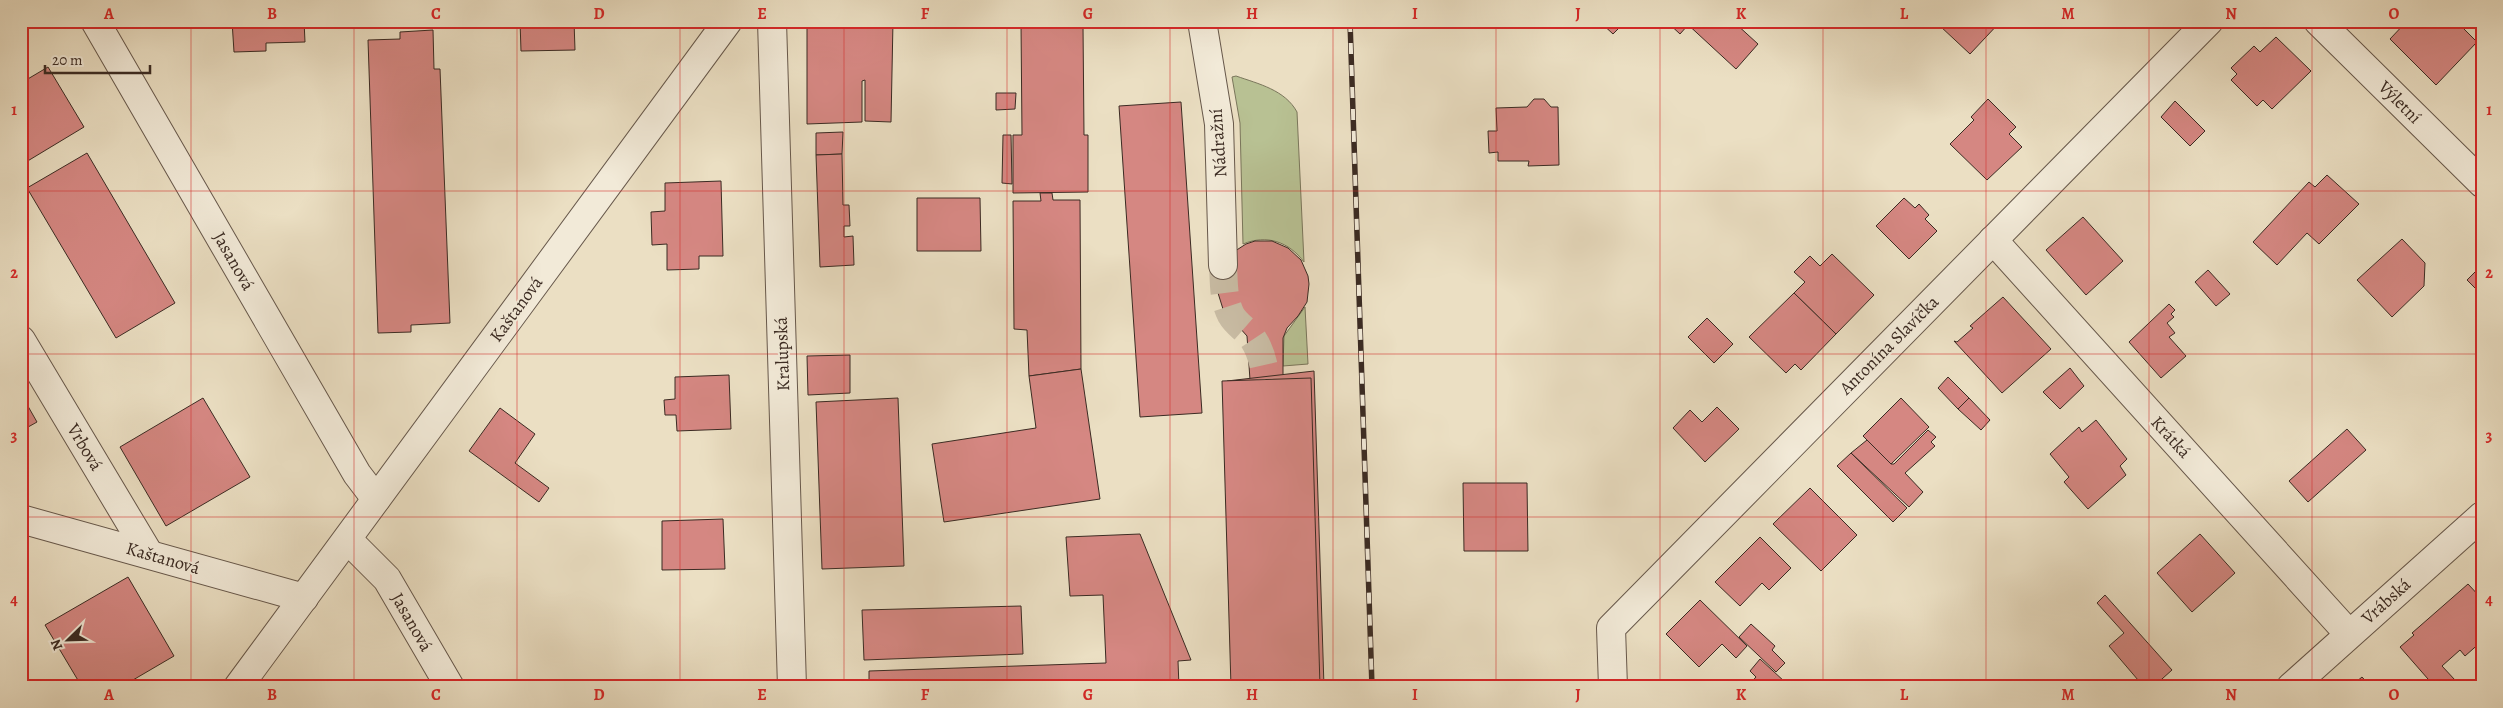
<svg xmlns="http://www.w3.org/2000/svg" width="2503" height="708" viewBox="0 0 2503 708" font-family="Alegreya,serif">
<rect width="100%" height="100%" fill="#ebdfc3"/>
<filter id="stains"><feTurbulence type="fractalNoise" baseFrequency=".004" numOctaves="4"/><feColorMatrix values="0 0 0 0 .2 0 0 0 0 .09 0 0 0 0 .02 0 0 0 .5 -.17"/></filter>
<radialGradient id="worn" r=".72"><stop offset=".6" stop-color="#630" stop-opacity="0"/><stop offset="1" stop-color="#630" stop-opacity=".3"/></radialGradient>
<g fill="#b8c193" stroke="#7a765b">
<path d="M 1236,76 C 1259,84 1285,90 1297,112 L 1304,262 C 1289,242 1267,234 1243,244 L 1240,123 L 1232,77 Z"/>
<path d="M 1305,307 L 1308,364 L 1283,366 L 1284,336 Z"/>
</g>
<g fill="#d58782" stroke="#3b2b23">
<path d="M 232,21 L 304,21 L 305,42 L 266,43 L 266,51 L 234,52 Z"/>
<path d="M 520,21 L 574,21 L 575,50 L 521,51 Z"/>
<path d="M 807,21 L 893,21 L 891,122 L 865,121 L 865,80 L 862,81 L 862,122 L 807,124 Z"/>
<path d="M 1038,21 L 1089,21 L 1089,26 L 1083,26 L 1084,135 L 1088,135 L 1088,192 L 1013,193 L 1013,135 L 1022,135 L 1021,24 L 1038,24 Z"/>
<path d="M 1599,21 L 1626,21 L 1613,34 Z"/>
<path d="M 1666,21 L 1684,21 L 1688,25 L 1680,34 Z"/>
<path d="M 1684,21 L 1721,21 L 1730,29 L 1735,23 L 1758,44 L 1736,69 Z"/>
<path d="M 1944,21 L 2001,21 L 1970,54 L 1940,26 Z"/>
<path d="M 2407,21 L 2456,21 L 2477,42 L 2436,85 L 2390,39 Z"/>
<path d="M 433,30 L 434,69 L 440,69 L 450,323 L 411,325 L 411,332 L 378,333 L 368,40 L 400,39 L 400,32 Z"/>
<path d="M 2276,37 L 2311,71 L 2272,109 L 2263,100 L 2257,106 L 2231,80 L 2237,74 L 2231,68 L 2254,46 L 2260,52 Z"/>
<path d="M 48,67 L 84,127 L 21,165 L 21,83 Z"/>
<path d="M 996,93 L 1016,93 L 1015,109 L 996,110 Z"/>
<path d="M 1534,99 L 1544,99 L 1551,107 L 1558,107 L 1559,165 L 1528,166 L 1529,161 L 1498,161 L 1498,152 L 1489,153 L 1488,131 L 1497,131 L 1496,108 L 1527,107 Z"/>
<path d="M 1988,99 L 2016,127 L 2009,134 L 2022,147 L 1987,180 L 1950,144 L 1974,120 L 1971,117 Z"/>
<path d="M 2175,101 L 2205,131 L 2190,146 L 2161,117 Z"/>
<path d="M 1181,102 L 1202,413 L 1140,417 L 1119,106 Z"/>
<path d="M 843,132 L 842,154 L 816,155 L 816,133 Z"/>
<path d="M 1003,135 L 1011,135 L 1012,184 L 1002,183 Z"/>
<path d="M 87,153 L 175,303 L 116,338 L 27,188 Z"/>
<path d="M 842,154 L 843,205 L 849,205 L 850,226 L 844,226 L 844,237 L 853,236 L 854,265 L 820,267 L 816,155 Z"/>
<path d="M 2327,175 L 2359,204 L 2319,244 L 2307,233 L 2277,265 L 2253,242 L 2309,182 L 2315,187 Z"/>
<path d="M 721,181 L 723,256 L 699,256 L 699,269 L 667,270 L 667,244 L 652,245 L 651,212 L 665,211 L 665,183 Z"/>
<path d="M 1040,193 L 1052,193 L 1053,200 L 1080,200 L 1081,369 L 1029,376 L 1027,330 L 1014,329 L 1013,201 L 1041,201 Z"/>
<path d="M 917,198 L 980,198 L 981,251 L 917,251 Z"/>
<path d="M 1904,198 L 1915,208 L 1919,204 L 1929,215 L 1925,219 L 1937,231 L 1909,259 L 1876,226 Z"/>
<path d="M 2083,217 L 2123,261 L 2086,295 L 2046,250 Z"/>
<path d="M 2402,239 L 2425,263 L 2424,286 L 2392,317 L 2357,280 Z"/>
<path d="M 1255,241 L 1272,241 L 1288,248 L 1301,260 L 1308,276 L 1309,284 L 1307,302 L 1298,316 L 1287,328 L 1283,338 L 1283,379 L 1250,380 L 1247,336 L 1223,309 L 1218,293 L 1219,276 L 1232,253 L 1246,244 Z"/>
<path d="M 1832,254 L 1874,295 L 1836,334 L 1794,293 L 1805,282 L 1794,272 L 1810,256 L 1820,266 Z"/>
<path d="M 2482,265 L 2482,295 L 2467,280 Z"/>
<path d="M 2208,270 L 2230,294 L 2216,306 L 2195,282 Z"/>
<path d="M 1794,293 L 1836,334 L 1801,370 L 1795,364 L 1786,373 L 1749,337 Z"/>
<path d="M 2003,297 L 2051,349 L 2002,393 L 1954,341 L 1957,342 L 1973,328 L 1970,326 Z"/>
<path d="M 2169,304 L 2175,310 L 2171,314 L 2174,317 L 2167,323 L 2175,333 L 2169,337 L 2186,356 L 2161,378 L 2129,342 Z"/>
<path d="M 1707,318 L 1733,344 L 1714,363 L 1688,337 Z"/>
<path d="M 850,355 L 850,393 L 808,395 L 807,356 Z"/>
<path d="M 2070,368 L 2084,386 L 2060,409 L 2043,392 Z"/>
<path d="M 1081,369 L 1100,499 L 944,522 L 932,444 L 1036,428 L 1029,376 Z"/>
<path d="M 1314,371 L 1324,687 L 1235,687 L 1227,381 Z"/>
<path d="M 729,375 L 731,429 L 677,431 L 676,415 L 665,415 L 664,400 L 675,399 L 675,377 Z"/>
<path d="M 1948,377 L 1969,398 L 1958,409 L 1938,388 Z"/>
<path d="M 1311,378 L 1320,687 L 1231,687 L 1222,381 Z"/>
<path d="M 21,394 L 37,422 L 21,431 Z"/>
<path d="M 203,398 L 250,477 L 166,526 L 120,447 Z"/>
<path d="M 898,398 L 904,566 L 822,569 L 816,402 Z"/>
<path d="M 1901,398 L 1929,427 L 1891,464 L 1863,436 Z"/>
<path d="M 1969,398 L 1990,420 L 1981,430 L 1958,409 Z"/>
<path d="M 1717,407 L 1739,429 L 1705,462 L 1673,428 L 1690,410 L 1702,422 Z"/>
<path d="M 500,408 L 535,434 L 515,463 L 549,488 L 539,502 L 469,451 Z"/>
<path d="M 2096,420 L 2127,459 L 2120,466 L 2126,475 L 2088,509 L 2064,482 L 2069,477 L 2050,454 L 2079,427 L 2082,432 Z"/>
<path d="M 2347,429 L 2366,450 L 2308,502 L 2289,481 Z"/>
<path d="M 1928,430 L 1936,437 L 1931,442 L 1935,446 L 1905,473 L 1923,492 L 1909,507 L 1851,453 L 1867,440 L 1891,464 L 1894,464 Z"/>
<path d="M 1851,453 L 1907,508 L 1893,522 L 1837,466 Z"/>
<path d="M 1463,483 L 1527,483 L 1528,551 L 1464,551 Z"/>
<path d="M 1810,488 L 1857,535 L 1821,571 L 1773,524 Z"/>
<path d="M 723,519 L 725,569 L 662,570 L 662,521 Z"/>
<path d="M 1140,534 L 1191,660 L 1178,661 L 1179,687 L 869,687 L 869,671 L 1106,663 L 1103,595 L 1070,596 L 1066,537 Z"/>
<path d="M 2200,534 L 2235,573 L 2192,612 L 2157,573 Z"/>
<path d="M 1760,537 L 1791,568 L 1769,590 L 1762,583 L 1740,606 L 1715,582 Z"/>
<path d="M 128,577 L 174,656 L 121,687 L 82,687 L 45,625 Z"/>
<path d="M 2468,584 L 2482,599 L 2482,641 L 2465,656 L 2460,650 L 2442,666 L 2455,680 L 2447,687 L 2435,687 L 2400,647 L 2414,635 L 2412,633 Z"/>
<path d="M 2105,595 L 2172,670 L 2153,687 L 2144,687 L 2109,646 L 2124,633 L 2097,603 Z"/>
<path d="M 1700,600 L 1747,646 L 1736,658 L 1722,644 L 1699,667 L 1666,634 Z"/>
<path d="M 1021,606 L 1023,654 L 864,660 L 862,610 Z"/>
<path d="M 1751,624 L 1775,646 L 1772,650 L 1785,663 L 1776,672 L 1739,637 Z"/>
<path d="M 1760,659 L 1785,682 L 1781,687 L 1747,687 L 1756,677 L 1750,671 Z"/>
<path d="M 2362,677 L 2371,687 L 2350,687 Z"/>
</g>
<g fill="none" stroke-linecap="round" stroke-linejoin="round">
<path stroke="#c8bba3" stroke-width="28" stroke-dasharray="28 14" stroke-linecap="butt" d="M 1223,265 C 1224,282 1223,299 1231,315 C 1236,324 1244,328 1250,335 C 1260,347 1264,364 1266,379"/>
<g stroke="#67584b" stroke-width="30">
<g id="street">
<path d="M 95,21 L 357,474 L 376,499"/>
<path d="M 772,21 L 792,687"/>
<path d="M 1202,21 L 1219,124 L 1223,265"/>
<path d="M 2318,21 L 2482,183"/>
<path d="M 1993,240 L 2349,634"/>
<path d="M 21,340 L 149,554"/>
<path d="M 21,519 L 304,598"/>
<path d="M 348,540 L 387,579 L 450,687"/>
<path d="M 238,687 L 728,21"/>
<path d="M 1613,687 L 1611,628 L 2209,21"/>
<path d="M 2291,687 L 2482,516"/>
</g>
</g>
<use href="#street" stroke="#f2ead8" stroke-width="28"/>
<g stroke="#3b2b23" stroke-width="5.5">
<path id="rail" d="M 1350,21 L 1372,687"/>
</g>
<use href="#rail" stroke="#f2ead8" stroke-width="4" stroke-dasharray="11" stroke-linecap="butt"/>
</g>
<path fill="none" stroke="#d62828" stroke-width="1" stroke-opacity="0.55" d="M 191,21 L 191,687M 354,21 L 354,687M 517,21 L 517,687M 680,21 L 680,687M 844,21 L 844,687M 1007,21 L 1007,687M 1170,21 L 1170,687M 1333,21 L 1333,687M 1496,21 L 1496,687M 1660,21 L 1660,687M 1823,21 L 1823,687M 1986,21 L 1986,687M 2149,21 L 2149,687M 2312,21 L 2312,687M 21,191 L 2482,191M 21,354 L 2482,354M 21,517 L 2482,517"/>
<g text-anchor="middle" stroke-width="4" stroke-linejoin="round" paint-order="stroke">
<g font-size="18" fill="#3b2b23" stroke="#f2ead8">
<text transform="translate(2400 102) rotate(45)" y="6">Výletní</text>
<text transform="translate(1218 143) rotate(-94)" y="6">Nádražní</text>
<text transform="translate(234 261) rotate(60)" y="6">Jasanová</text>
<text transform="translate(516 309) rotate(-54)" y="6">Kaštanová</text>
<text transform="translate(1889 345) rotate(-45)" y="6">Antonína Slavíčka</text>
<text transform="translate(782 354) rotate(-92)" y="6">Kralupská</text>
<text transform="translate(2171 437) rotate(48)" y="6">Krátká</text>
<text transform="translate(85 447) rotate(59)" y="6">Vrbová</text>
<text transform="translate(163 558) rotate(16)" y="6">Kaštanová</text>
<text transform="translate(2386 601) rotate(-42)" y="6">Vrábská</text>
<text transform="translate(412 622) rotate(60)" y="6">Jasanová</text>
</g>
</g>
<rect width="2503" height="708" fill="none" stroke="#ebdfc3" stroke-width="55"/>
<g transform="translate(68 640) rotate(247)" stroke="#f2ead8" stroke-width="4" paint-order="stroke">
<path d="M0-4L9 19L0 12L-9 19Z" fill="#3b2b23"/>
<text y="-8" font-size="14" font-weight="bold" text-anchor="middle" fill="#3b2b23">N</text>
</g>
<path d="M45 65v8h105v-8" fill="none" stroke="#3b2b23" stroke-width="2.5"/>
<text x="52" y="65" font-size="15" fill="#3b2b23" stroke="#f2ead8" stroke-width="4" paint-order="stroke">20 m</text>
<rect x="28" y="28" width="2448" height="652" fill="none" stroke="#d62828" stroke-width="2"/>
<g font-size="16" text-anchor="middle" font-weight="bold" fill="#d62828">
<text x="109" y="19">A</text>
<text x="272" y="19">B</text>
<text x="436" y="19">C</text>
<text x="599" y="19">D</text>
<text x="762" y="19">E</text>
<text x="925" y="19">F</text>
<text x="1088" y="19">G</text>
<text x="1252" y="19">H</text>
<text x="1415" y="19">I</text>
<text x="1578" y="19">J</text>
<text x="1741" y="19">K</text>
<text x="1904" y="19">L</text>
<text x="2068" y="19">M</text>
<text x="2231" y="19">N</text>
<text x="2394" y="19">O</text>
<text x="14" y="115">1</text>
<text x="2489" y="115">1</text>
<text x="14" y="278">2</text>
<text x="2489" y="278">2</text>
<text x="14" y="441">3</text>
<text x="2489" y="441">3</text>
<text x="14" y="605">4</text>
<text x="2489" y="605">4</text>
<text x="109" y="700">A</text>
<text x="272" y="700">B</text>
<text x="436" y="700">C</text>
<text x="599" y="700">D</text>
<text x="762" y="700">E</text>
<text x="925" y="700">F</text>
<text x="1088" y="700">G</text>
<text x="1252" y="700">H</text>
<text x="1415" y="700">I</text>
<text x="1578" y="700">J</text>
<text x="1741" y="700">K</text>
<text x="1904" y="700">L</text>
<text x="2068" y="700">M</text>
<text x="2231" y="700">N</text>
<text x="2394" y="700">O</text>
</g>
<rect width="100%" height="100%" filter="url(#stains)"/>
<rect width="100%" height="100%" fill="url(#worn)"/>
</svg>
